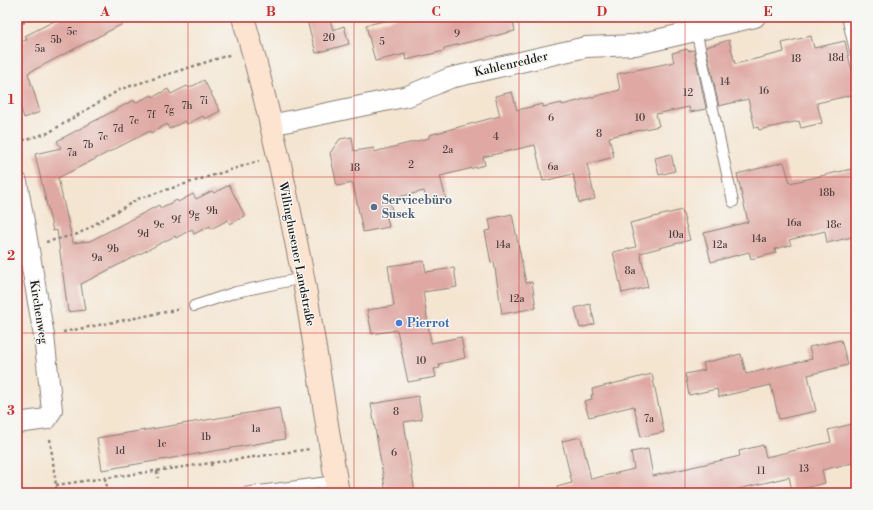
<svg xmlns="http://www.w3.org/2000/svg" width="873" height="510" viewBox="0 0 873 510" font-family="'Libre Bodoni',serif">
<rect width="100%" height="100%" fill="#f6f6f2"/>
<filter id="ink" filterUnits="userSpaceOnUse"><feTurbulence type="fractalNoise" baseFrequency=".025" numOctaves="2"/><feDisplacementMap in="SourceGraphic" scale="8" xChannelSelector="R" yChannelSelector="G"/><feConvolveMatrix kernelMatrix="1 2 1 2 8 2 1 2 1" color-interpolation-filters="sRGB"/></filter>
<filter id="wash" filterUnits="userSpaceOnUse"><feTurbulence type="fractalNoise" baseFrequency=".012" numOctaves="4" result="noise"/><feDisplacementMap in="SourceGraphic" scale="16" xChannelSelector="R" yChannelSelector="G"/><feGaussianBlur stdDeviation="0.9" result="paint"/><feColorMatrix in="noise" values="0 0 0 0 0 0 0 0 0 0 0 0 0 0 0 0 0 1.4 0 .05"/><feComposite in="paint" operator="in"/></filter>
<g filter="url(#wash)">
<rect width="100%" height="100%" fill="#f4e5d1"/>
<g id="blocks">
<g fill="#dfa8a2">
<path d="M 62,17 L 136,17 L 28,73 L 40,112 L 24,118 L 17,97 L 17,43 L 27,40 L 25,36 Z"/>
<path d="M 306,17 L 329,17 L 333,30 L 344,26 L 349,44 L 316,53 Z"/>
<path d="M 402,17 L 512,17 L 515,31 L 444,48 L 444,51 L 406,60 L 405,54 L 375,61 L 366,25 Z"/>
<path d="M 811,36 L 814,48 L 845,41 L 856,89 L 856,94 L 817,103 L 822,123 L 801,128 L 799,121 L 759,130 L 758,127 L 755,128 L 748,99 L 719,106 L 706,47 L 729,40 L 735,64 L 784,52 L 782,43 Z"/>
<path d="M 687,49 L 688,51 L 694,50 L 706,109 L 690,112 L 689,107 L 656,114 L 659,126 L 609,137 L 614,157 L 587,164 L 595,199 L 579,203 L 573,174 L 543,181 L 535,145 L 483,157 L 485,165 L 440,176 L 446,199 L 429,203 L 428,199 L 426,199 L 424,191 L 390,199 L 392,212 L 386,213 L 389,227 L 363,232 L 353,183 L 337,186 L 330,153 L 340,139 L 352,137 L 354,151 L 374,148 L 374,152 L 429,138 L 429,135 L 500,116 L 495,96 L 512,92 L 517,110 L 543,104 L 543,107 L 562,103 L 562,105 L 620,90 L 617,74 L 674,62 L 672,53 Z"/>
<path d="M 204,80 L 220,111 L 205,119 L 203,116 L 187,124 L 185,121 L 169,129 L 167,124 L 151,133 L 150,131 L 58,178 L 73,243 L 90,241 L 159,205 L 160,208 L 177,200 L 178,202 L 193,194 L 196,199 L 212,191 L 214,193 L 229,185 L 245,216 L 230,224 L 228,220 L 211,229 L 210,226 L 194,234 L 192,229 L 176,238 L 175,236 L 81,284 L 85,310 L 68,312 L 57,230 L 53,231 L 35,154 L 61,148 L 57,141 L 134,100 L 135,103 L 152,95 L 153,97 L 168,89 L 171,94 L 187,86 L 189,88 Z"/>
<path d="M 671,154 L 675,171 L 659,175 L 655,158 Z"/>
<path d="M 784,162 L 790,183 L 856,168 L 856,236 L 827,243 L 825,231 L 789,240 L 791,245 L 775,249 L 776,253 L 751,259 L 749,252 L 711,262 L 704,233 L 748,222 L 737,174 Z"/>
<path d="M 682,210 L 690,240 L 640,253 L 648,287 L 622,293 L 613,252 L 636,247 L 630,223 Z"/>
<path d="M 512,214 L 526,283 L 532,282 L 536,308 L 502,314 L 494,262 L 491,263 L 485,231 L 491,230 L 489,219 Z"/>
<path d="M 424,261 L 426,272 L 454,268 L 457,287 L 423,292 L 431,343 L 461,337 L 465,358 L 439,364 L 440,368 L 434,369 L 436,377 L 408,382 L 397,330 L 372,334 L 367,310 L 394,306 L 388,266 Z"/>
<path d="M 590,304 L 595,324 L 580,328 L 575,308 Z"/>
<path d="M 841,340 L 848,365 L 808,375 L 816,411 L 779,419 L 771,385 L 719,397 L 717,389 L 689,395 L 685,374 L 705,370 L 703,363 L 741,354 L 746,374 L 812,359 L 809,347 Z"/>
<path d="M 652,374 L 664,432 L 641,437 L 634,406 L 589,417 L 584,401 L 592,399 L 591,395 L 593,395 L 592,389 Z"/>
<path d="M 418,396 L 422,419 L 404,422 L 415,493 L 386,493 L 371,404 Z"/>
<path d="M 279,408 L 285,439 L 102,470 L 97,438 Z"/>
<path d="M 856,423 L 856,462 L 822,470 L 825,483 L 792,491 L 789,477 L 722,493 L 558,493 L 557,487 L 572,483 L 562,441 L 581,437 L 591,479 L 634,469 L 631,452 L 648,449 L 653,476 L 740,456 L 739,451 L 763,445 L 766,457 L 831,442 L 828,430 Z"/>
</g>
</g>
</g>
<g filter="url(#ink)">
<use href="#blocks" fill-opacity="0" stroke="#888076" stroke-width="1"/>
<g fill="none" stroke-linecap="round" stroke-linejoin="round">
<g stroke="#888076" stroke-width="12">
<g id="lane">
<path d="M 847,17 L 856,54"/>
<path d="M 696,30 L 733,202"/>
<path d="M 194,306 L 236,292 L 303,278"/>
<path d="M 244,493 L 336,481"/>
</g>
</g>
<g stroke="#888076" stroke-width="22">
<g id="street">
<path d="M 271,125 L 408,96 L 450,78 L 586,47 L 635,45 L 755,17"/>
<path d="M 17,182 L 44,336 L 52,410 L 47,419 L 17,423"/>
</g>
</g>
<g stroke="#888076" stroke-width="24">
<path id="secondary" d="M 243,17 C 268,103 286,190 303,277 C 316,349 326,421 338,493"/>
</g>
<g stroke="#888076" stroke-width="2.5" stroke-dasharray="3 3" stroke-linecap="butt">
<path d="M 17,26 L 33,17"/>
<path d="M 17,142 L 48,133 L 121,89 L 232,54"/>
<path d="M 46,242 L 78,234 L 140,198 L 259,161"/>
<path d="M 63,332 L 181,309"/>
<path d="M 50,439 L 57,493"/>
<path d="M 211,463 L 212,469"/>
<path d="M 157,471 L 158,478"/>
<path d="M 105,478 L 107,487"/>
<path d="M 56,485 L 310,449"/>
</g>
<use href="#lane" stroke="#fff" stroke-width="10"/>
<use href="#street" stroke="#fff" stroke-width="20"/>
<use href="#secondary" stroke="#fde4d1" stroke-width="22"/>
</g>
</g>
<path fill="none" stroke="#d62828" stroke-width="1" stroke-opacity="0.55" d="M 188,17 L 188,493M 354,17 L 354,493M 519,17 L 519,493M 685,17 L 685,493M 17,177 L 856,177M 17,333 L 856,333"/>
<circle fill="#5c6f8a" stroke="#f6f6f2" stroke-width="1.5" cx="374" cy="207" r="4"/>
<circle fill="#3f7fe0" stroke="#f6f6f2" stroke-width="1.5" cx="399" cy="323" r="4"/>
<g text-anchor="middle" stroke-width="3" stroke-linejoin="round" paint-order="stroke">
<g font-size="10" fill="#4d3f3e">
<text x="72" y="35">5c</text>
<text x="457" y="37">9</text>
<text x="329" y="41">20</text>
<text x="56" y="43">5b</text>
<text x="382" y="45">5</text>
<text x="40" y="52">5a</text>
<text x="836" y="61">18d</text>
<text x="796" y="62">18</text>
<text x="725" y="85">14</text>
<text x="764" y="94">16</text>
<text x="688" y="96">12</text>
<text x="204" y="104">7i</text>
<text x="187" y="109">7h</text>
<text x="169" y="113">7g</text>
<text x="151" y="118">7f</text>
<text x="551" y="121">6</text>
<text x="640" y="121">10</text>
<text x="134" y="124">7e</text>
<text x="118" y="132">7d</text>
<text x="599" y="137">8</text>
<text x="103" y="140">7c</text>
<text x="496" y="140">4</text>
<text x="88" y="148">7b</text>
<text x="448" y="153">2a</text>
<text x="72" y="156">7a</text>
<text x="411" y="168">2</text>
<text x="553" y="170">6a</text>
<text x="355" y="171">18</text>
<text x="827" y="196">18b</text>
<text x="212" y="214">9h</text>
<text x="194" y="218">9g</text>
<text x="176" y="223">9f</text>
<text x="794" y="226">16a</text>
<text x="159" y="228">9e</text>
<text x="834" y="228">18c</text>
<text x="143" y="237">9d</text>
<text x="676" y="238">10a</text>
<text x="759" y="242">14a</text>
<text x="503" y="248">14a</text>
<text x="720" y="248">12a</text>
<text x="113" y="252">9b</text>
<text x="97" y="261">9a</text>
<text x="630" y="274">8a</text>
<text x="517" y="302">12a</text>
<text x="421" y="364">10</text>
<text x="396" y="415">8</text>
<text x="649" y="422">7a</text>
<text x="256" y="432">1a</text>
<text x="206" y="440">1b</text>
<text x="162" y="447">1c</text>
<text x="120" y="454">1d</text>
<text x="394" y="456">6</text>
<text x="804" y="472">13</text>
<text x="761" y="474">11</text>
</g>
<g font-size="12" fill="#1c1c1c" stroke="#f6f6f2">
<text transform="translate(511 64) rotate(-13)" y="4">Kahlenredder</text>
<text transform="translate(297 254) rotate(79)" y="4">Willinghusener Landstraße</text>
<text transform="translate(39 312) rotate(81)" y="4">Kirchenweg</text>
</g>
<g font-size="12" font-weight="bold" fill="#4e5e75" stroke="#f6f6f2" text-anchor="start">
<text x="382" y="204">Servicebüro<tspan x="382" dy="14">Susek</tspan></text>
</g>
<g font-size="12" font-weight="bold" fill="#366cbe" stroke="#f6f6f2" text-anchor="start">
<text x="407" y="327">Pierrot</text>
</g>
</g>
<rect width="873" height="510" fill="none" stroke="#f6f6f2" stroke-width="44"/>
<rect x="22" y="22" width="829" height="466" fill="none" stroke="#d62828" stroke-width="1.5"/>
<g font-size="13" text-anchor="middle" font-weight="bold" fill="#d62828">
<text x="105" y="16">A</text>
<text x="271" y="16">B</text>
<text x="436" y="16">C</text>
<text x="602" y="16">D</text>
<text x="768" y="16">E</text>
<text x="11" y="104">1</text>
<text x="11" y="260">2</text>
<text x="11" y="415">3</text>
</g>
</svg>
